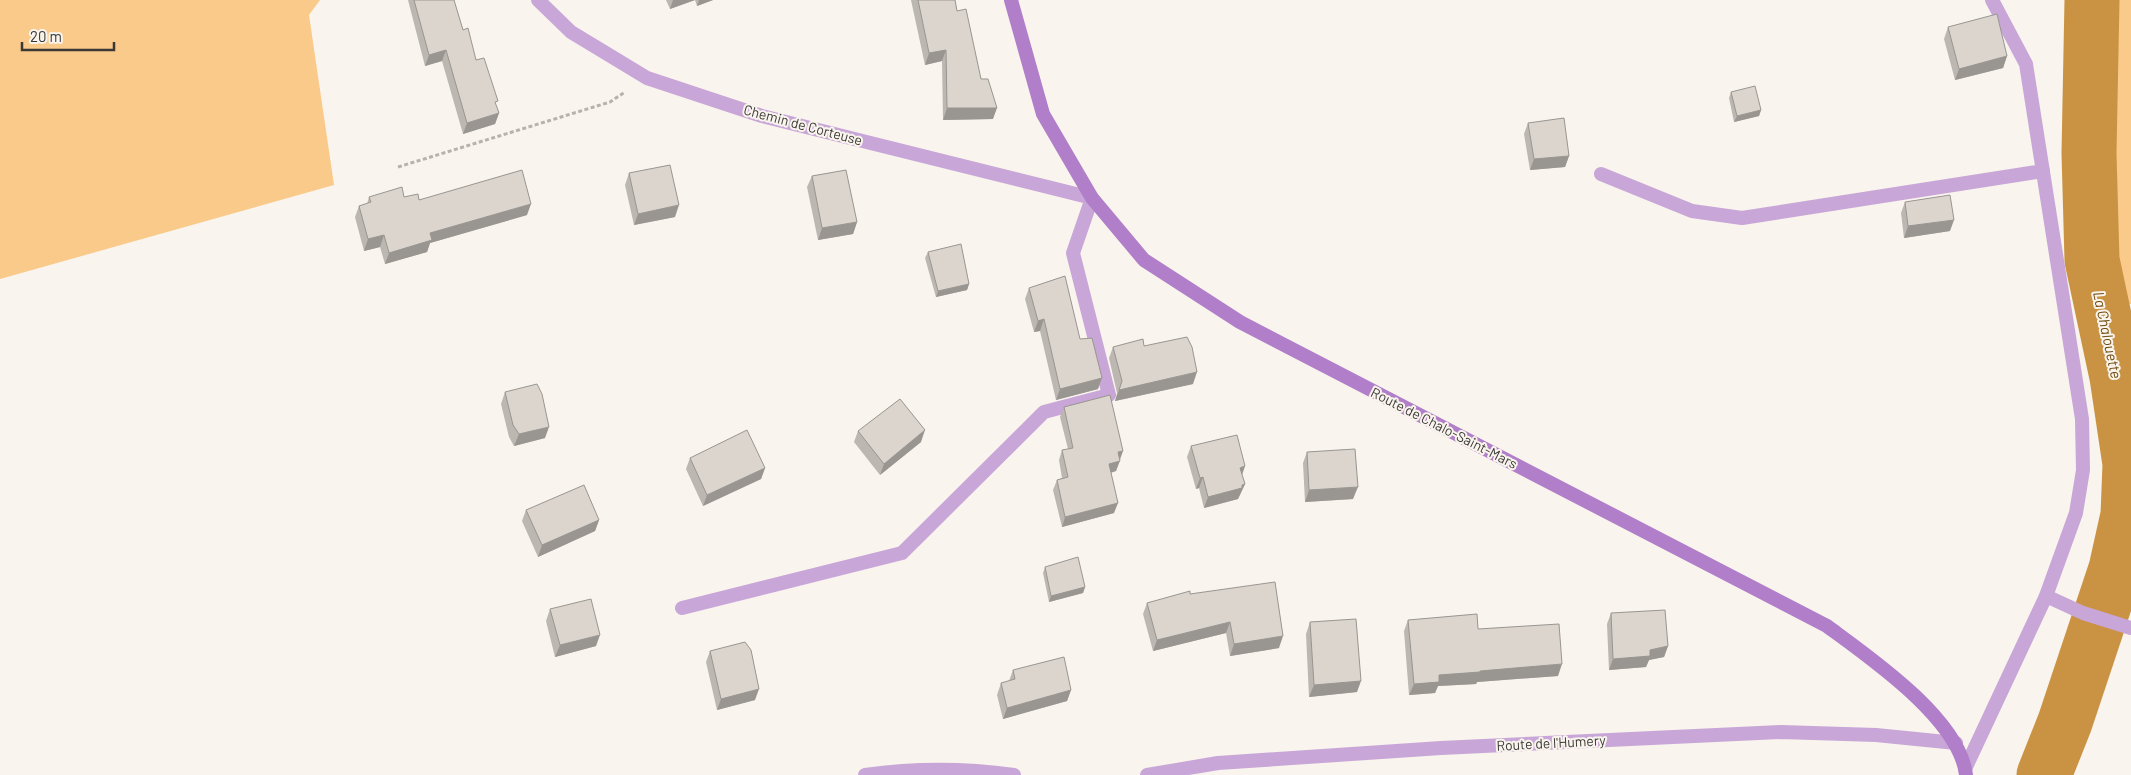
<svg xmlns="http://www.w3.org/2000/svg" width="2131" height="775" viewBox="0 0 2131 775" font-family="Barlow,sans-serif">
<rect width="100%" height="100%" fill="#f9f4ed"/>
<g fill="#f9ca89">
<path d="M 0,0 L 320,0 L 309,15 L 334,185 L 0,279 Z"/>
<path d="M 2073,0 L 2131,0 L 2131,304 L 2082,304 L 2073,236 L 2072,192 Z"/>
</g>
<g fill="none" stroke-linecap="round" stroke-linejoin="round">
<path stroke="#c99343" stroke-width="55" d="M 2044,775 L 2065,722 L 2116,569 L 2128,515 L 2130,464 L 2117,377 L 2092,260 L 2089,153 L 2092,0"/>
<path stroke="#b6b2ac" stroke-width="3" stroke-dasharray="4 2.5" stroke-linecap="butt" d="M 398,167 L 610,102 L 625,92"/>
<path stroke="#c8a6d8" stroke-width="14" d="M 1601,174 L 1692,211 L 1742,218 L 2043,171"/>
<g stroke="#c8a6d8" stroke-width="14">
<path d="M 538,0 L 571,32 L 647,78 L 762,116 L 1092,198 L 1073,253 L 1109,395 L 1044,412 L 902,553 L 682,608"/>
<path d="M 2046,596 L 2083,613 L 2131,628"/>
<path d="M 1965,769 L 2046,596 L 2076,513 L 2083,470 L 2082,419 L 2026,64 L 1992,0"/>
<path d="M 865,775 C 914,768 964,768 1014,775"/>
<path d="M 1147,775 L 1218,763 L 1441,748 L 1781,732 L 1876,735 L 1956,743"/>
</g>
<path stroke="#b17ec9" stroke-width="14" d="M 1011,0 L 1043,114 L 1092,198 L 1144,260 L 1240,322 L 1827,626 C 1869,657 1960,719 1966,775"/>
</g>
<g fill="#bcb7b1">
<path d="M 408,0 L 454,0 L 463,30 L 496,106 L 499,113 L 495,124 L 463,134 L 442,61 L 425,66 Z"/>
<path d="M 666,0 L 713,0 L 697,6 L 695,0 L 670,9 Z"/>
<path d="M 911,0 L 955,0 L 957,11 L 981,79 L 993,119 L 943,120 L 942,61 L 925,65 Z"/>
<path d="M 1948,27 L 2007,56 L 2003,68 L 1955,80 L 1944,39 Z"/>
<path d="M 1731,92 L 1761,110 L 1759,116 L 1734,122 L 1729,98 Z"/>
<path d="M 1528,123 L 1569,156 L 1565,167 L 1530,170 L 1524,134 Z"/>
<path d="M 629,173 L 675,217 L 634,225 L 625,185 Z"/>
<path d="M 812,176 L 857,222 L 853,234 L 818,240 L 807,187 Z"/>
<path d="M 369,197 L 404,197 L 527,215 L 430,243 L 427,252 L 385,264 L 380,247 L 364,251 L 355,217 L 359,206 L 367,204 Z"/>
<path d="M 1905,202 L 1950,231 L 1904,238 L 1901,213 Z"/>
<path d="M 928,252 L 969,284 L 967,290 L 936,297 L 925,258 Z"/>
<path d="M 1029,288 L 1080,339 L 1098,389 L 1056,400 L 1040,331 L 1034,332 L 1025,299 Z"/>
<path d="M 1113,347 L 1193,384 L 1115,401 L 1117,393 L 1109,358 Z"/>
<path d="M 505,392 L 545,438 L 514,446 L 509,437 L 501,404 Z"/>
<path d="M 1064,407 L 1120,461 L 1116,471 L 1111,473 L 1114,513 L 1062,527 L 1053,490 L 1057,480 L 1062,478 L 1059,460 L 1062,450 L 1068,449 L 1060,417 Z"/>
<path d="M 858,431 L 921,442 L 880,475 L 854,442 Z"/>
<path d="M 1191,446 L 1245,466 L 1242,475 L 1245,484 L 1238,499 L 1204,508 L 1199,488 L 1196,489 L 1187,457 Z"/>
<path d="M 1307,452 L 1353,499 L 1305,502 L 1303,463 Z"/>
<path d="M 690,458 L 765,468 L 761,479 L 703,506 L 686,469 Z"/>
<path d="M 526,510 L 599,520 L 595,531 L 538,557 L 522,521 Z"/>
<path d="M 1045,567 L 1085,587 L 1083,593 L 1049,602 L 1043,573 Z"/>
<path d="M 1190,594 L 1279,648 L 1230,656 L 1226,633 L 1153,651 L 1143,614 L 1147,603 Z"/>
<path d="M 550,609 L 596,646 L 555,657 L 546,621 Z"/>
<path d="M 1611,613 L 1668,646 L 1664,657 L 1649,660 L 1646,667 L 1609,670 L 1607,624 Z"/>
<path d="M 1408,620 L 1478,629 L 1558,676 L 1477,682 L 1476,684 L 1438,686 L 1435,693 L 1409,695 L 1404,631 Z"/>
<path d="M 1310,622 L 1357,692 L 1309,697 L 1306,634 Z"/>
<path d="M 710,651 L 755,700 L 717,710 L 706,662 Z"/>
<path d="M 1013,670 L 1071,690 L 1067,701 L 1003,719 L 997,695 L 1001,683 L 1009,681 Z"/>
</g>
<g fill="#999590">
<path d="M 673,0 L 695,0 L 670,9 Z"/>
<path d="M 699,0 L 713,0 L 697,6 Z"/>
<path d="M 446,50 L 442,61 L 425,66 L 429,55 Z"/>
<path d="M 946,50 L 942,61 L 925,65 L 929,53 Z"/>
<path d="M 2007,56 L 2003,68 L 1955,80 L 1959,69 Z"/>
<path d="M 947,108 L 997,108 L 993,119 L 943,120 Z"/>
<path d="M 1761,110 L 1759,116 L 1734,122 L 1737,116 Z"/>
<path d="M 499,113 L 495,124 L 463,134 L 467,123 Z"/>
<path d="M 1569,156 L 1565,167 L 1530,170 L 1534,159 Z"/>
<path d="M 531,204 L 527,215 L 430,243 L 427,252 L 385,264 L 389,253 L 430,233 Z"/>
<path d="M 679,205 L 675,217 L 634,225 L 638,214 Z"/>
<path d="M 1954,220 L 1950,231 L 1904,238 L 1908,226 Z"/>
<path d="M 857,222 L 853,234 L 818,240 L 822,228 Z"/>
<path d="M 384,235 L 380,247 L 364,251 L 368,239 Z"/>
<path d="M 969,284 L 967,290 L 936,297 L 938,291 Z"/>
<path d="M 1044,319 L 1040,331 L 1034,332 L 1038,321 Z"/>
<path d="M 1197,372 L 1193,384 L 1115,401 L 1119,390 Z"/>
<path d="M 1102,378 L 1098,389 L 1056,400 L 1060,389 Z"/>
<path d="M 549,427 L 545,438 L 514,446 L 519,434 Z"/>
<path d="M 925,430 L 921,442 L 880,475 L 884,464 Z"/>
<path d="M 1123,451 L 1116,471 L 1105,474 L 1109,464 L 1118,452 Z"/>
<path d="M 1245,466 L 1241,477 L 1240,468 Z"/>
<path d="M 765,468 L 761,479 L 703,506 L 707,495 Z"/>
<path d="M 1203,477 L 1199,488 L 1196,489 L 1200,478 Z"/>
<path d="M 1245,484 L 1238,499 L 1204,508 L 1208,497 Z"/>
<path d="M 1358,487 L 1353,499 L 1305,502 L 1309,490 Z"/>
<path d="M 1118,503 L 1114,513 L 1062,527 L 1065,517 Z"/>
<path d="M 599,520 L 595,531 L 538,557 L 542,545 Z"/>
<path d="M 1085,587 L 1083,593 L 1049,602 L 1051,596 Z"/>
<path d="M 1230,622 L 1226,633 L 1153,651 L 1157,640 Z"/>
<path d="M 600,635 L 596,646 L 555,657 L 560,645 Z"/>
<path d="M 1283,636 L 1279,648 L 1230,656 L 1234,644 Z"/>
<path d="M 1668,646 L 1664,657 L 1649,660 L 1646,667 L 1609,670 L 1613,659 Z"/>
<path d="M 1562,664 L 1558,676 L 1477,682 L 1476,684 L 1438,686 L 1435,693 L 1409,695 L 1414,684 L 1439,675 L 1480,671 Z"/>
<path d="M 1361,681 L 1357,692 L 1309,697 L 1314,685 Z"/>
<path d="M 759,689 L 755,700 L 717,710 L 721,699 Z"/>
<path d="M 1071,690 L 1067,701 L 1003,719 L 1007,708 Z"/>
</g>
<g fill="#dbd5ce" stroke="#999590">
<path d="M 414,0 L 454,0 L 463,30 L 468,28 L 476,60 L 484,58 L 498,101 L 495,102 L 499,113 L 467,123 L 446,50 L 429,55 Z"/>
<path d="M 918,0 L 955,0 L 957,11 L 966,9 L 981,79 L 988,79 L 997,108 L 947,108 L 946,50 L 929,53 Z"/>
<path d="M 1997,14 L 2007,56 L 1959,69 L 1948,27 Z"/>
<path d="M 1755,86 L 1761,110 L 1737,116 L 1731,92 Z"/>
<path d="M 1564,118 L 1569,156 L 1534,159 L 1528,123 Z"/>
<path d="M 670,165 L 679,205 L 638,214 L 629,173 Z"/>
<path d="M 522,170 L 531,204 L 430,233 L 432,240 L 389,253 L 384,235 L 368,239 L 359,206 L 371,202 L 369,197 L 402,187 L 404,197 L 418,194 L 419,200 Z"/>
<path d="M 846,170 L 857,222 L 822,228 L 812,176 Z"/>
<path d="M 1950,195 L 1954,220 L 1908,226 L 1905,202 Z"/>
<path d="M 961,244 L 969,284 L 938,291 L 928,252 Z"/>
<path d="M 1065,276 L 1080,339 L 1092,338 L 1102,378 L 1060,389 L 1044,319 L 1038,321 L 1029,288 Z"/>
<path d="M 1187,337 L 1192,347 L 1197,372 L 1119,390 L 1122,381 L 1113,347 L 1143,339 L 1144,346 Z"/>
<path d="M 537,384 L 542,394 L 549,427 L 519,434 L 513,425 L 505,392 Z"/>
<path d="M 1110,395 L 1123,451 L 1118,452 L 1120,461 L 1109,464 L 1118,503 L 1065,517 L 1057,480 L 1068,477 L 1062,450 L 1073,448 L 1064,407 Z"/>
<path d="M 900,399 L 925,430 L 884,464 L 858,431 Z"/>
<path d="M 747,430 L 765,468 L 707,495 L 690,458 Z"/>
<path d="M 1237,435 L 1245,466 L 1240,468 L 1245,484 L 1242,485 L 1242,488 L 1208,497 L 1203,477 L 1200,478 L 1191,446 Z"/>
<path d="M 1355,449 L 1358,487 L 1309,490 L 1307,452 Z"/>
<path d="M 584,485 L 599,520 L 542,545 L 526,510 Z"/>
<path d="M 1078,557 L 1085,587 L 1051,596 L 1045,567 Z"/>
<path d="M 1275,582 L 1283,636 L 1234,644 L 1230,622 L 1157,640 L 1147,603 L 1190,591 L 1190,594 Z"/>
<path d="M 591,599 L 600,635 L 560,645 L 550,609 Z"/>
<path d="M 1665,610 L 1668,646 L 1650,650 L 1650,656 L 1613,659 L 1611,613 Z"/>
<path d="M 1477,614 L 1478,629 L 1559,624 L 1562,664 L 1480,671 L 1480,672 L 1439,675 L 1439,682 L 1414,684 L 1408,620 Z"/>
<path d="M 1356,619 L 1361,681 L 1314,685 L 1310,622 Z"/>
<path d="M 745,642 L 751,650 L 759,689 L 721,699 L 710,651 Z"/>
<path d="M 1064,657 L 1071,690 L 1007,708 L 1001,683 L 1015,679 L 1013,670 Z"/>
</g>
<g text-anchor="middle" stroke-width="4" stroke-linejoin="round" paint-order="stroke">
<g font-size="14" fill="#3b3936" stroke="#f9f4ed">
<text transform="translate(803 125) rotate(15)" y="5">Chemin de Corteuse</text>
<text transform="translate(1444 428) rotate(27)" y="5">Route de Chalo-Saint-Mars</text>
<text transform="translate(1551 743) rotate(-3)" y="5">Route de l'Humery</text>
</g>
<g font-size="15" font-style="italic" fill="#704c0e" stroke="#f9f4ed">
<text transform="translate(2107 335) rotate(78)" y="5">La Chalouette</text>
</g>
</g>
<path d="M22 42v8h92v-8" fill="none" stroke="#3b3936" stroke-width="2.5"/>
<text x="30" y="42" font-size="15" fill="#3b3936" stroke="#f9f4ed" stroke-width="4" paint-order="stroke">20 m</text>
</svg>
